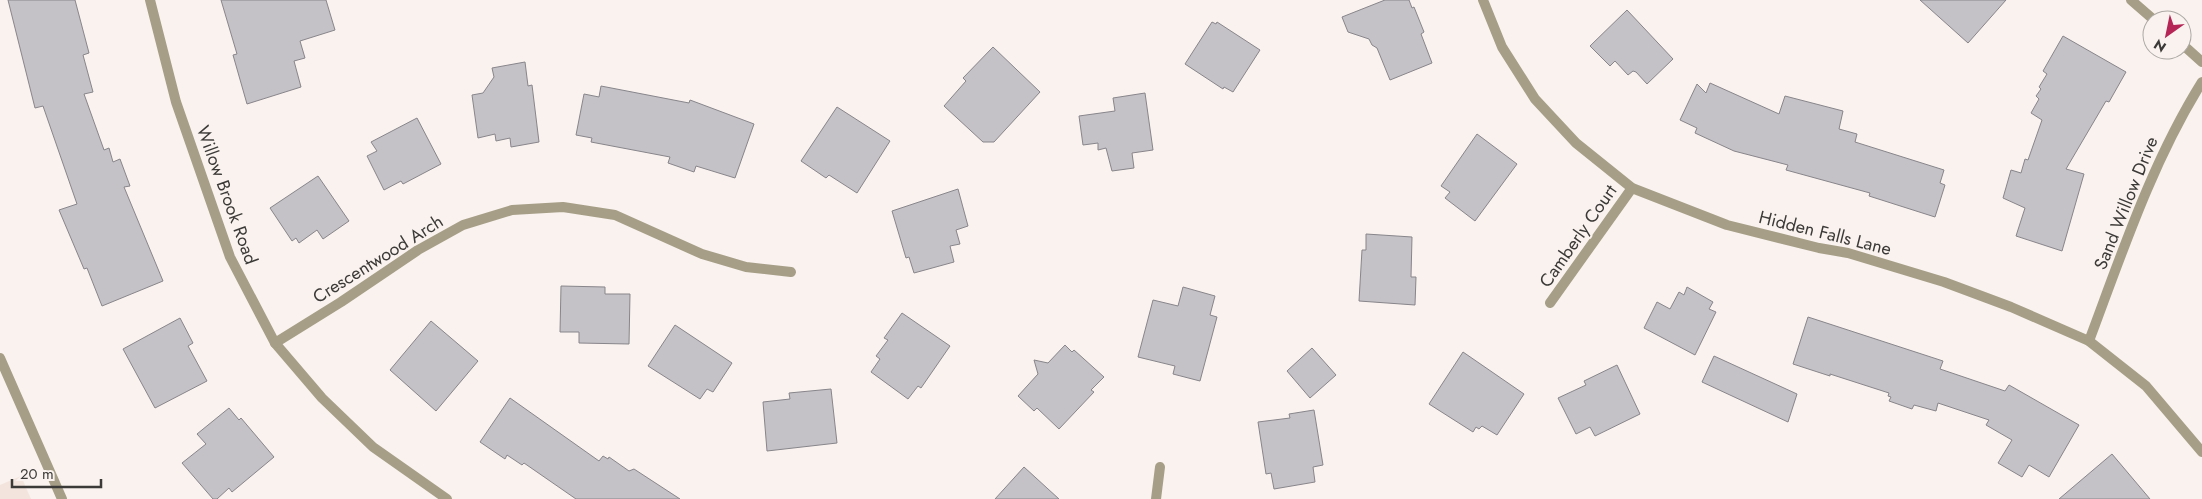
<svg xmlns="http://www.w3.org/2000/svg" width="2202" height="499" viewBox="0 0 2202 499" font-family="Jost,sans-serif">
<rect width="100%" height="100%" fill="#f9f2ee"/>
<path fill="#f3e5dd" d="M 21,476 L 31,499 L 0,499 L 0,485 Z"/>
<g fill="#c4c1c7" stroke="#88858b">
<path d="M 8,0 L 75,0 L 89,53 L 83,55 L 93,92 L 84,94 L 104,150 L 109,148 L 113,162 L 120,159 L 130,186 L 124,187 L 163,281 L 102,306 L 87,268 L 84,269 L 59,210 L 77,204 L 43,106 L 35,108 Z"/>
<path d="M 221,0 L 326,0 L 335,30 L 300,41 L 305,58 L 294,61 L 301,87 L 247,104 L 233,55 L 237,54 Z"/>
<path d="M 1385,0 L 1409,0 L 1412,8 L 1414,7 L 1424,32 L 1421,34 L 1432,63 L 1390,80 L 1377,48 L 1372,45 L 1369,39 L 1348,32 L 1342,17 Z"/>
<path d="M 1920,0 L 2006,0 L 1968,43 Z"/>
<path d="M 1627,10 L 1673,59 L 1647,84 L 1636,72 L 1633,71 L 1628,75 L 1615,61 L 1610,66 L 1590,46 Z"/>
<path d="M 1212,22 L 1216,24 L 1217,22 L 1260,50 L 1233,92 L 1224,87 L 1223,89 L 1185,64 Z"/>
<path d="M 2063,36 L 2126,72 L 2109,102 L 2106,101 L 2066,169 L 2084,174 L 2062,251 L 2016,236 L 2025,208 L 2003,198 L 2011,170 L 2021,173 L 2025,159 L 2028,160 L 2042,120 L 2031,113 L 2039,99 L 2036,96 L 2041,89 L 2039,87 L 2047,74 L 2043,71 Z"/>
<path d="M 993,47 L 1040,92 L 994,142 L 983,142 L 944,106 L 966,81 L 963,78 Z"/>
<path d="M 525,62 L 528,86 L 532,85 L 539,142 L 511,147 L 510,138 L 496,141 L 495,134 L 478,138 L 472,95 L 483,93 L 494,77 L 492,68 Z"/>
<path d="M 1710,83 L 1779,114 L 1785,96 L 1843,111 L 1839,129 L 1857,134 L 1855,142 L 1944,170 L 1940,183 L 1945,185 L 1935,217 L 1869,196 L 1870,193 L 1786,170 L 1788,165 L 1734,151 L 1695,133 L 1697,128 L 1680,120 L 1697,84 L 1706,93 Z"/>
<path d="M 601,86 L 689,103 L 690,100 L 754,124 L 735,178 L 696,166 L 694,172 L 668,163 L 670,157 L 591,142 L 592,138 L 576,135 L 584,94 L 599,97 Z"/>
<path d="M 1145,93 L 1153,150 L 1132,153 L 1134,168 L 1112,171 L 1106,148 L 1098,150 L 1098,143 L 1083,145 L 1079,116 L 1115,111 L 1113,98 Z"/>
<path d="M 837,107 L 890,141 L 857,193 L 829,175 L 826,178 L 801,161 Z"/>
<path d="M 417,118 L 441,164 L 403,184 L 401,181 L 384,190 L 367,156 L 377,151 L 371,142 Z"/>
<path d="M 1477,134 L 1517,164 L 1475,221 L 1445,198 L 1450,192 L 1441,186 Z"/>
<path d="M 318,176 L 349,221 L 323,239 L 317,230 L 299,243 L 296,238 L 292,241 L 270,208 Z"/>
<path d="M 958,189 L 968,226 L 956,230 L 960,244 L 950,246 L 954,262 L 914,273 L 909,257 L 906,258 L 892,211 Z"/>
<path d="M 1366,234 L 1412,237 L 1411,277 L 1416,277 L 1415,305 L 1359,301 L 1362,250 L 1366,250 Z"/>
<path d="M 561,286 L 605,287 L 605,294 L 630,294 L 629,344 L 579,343 L 579,332 L 560,332 Z"/>
<path d="M 1183,287 L 1215,296 L 1210,315 L 1217,317 L 1200,381 L 1173,374 L 1175,366 L 1138,357 L 1153,300 L 1178,306 Z"/>
<path d="M 1687,287 L 1713,302 L 1709,309 L 1716,312 L 1695,355 L 1644,328 L 1657,302 L 1670,309 L 1679,292 L 1684,295 Z"/>
<path d="M 902,313 L 950,346 L 921,388 L 918,386 L 908,399 L 871,372 L 880,359 L 876,356 L 888,340 L 884,338 Z"/>
<path d="M 1808,317 L 1943,361 L 1940,369 L 2005,391 L 2009,385 L 2079,425 L 2049,477 L 2029,465 L 2022,477 L 1998,463 L 2012,440 L 1986,425 L 1989,420 L 1938,403 L 1936,411 L 1914,405 L 1912,409 L 1889,401 L 1891,397 L 1888,396 L 1889,393 L 1830,374 L 1830,376 L 1793,364 Z"/>
<path d="M 180,318 L 193,343 L 188,346 L 207,381 L 155,408 L 123,349 Z"/>
<path d="M 431,321 L 478,361 L 436,411 L 390,370 Z"/>
<path d="M 675,325 L 732,363 L 713,392 L 707,389 L 700,399 L 648,366 Z"/>
<path d="M 1065,345 L 1072,352 L 1074,350 L 1104,377 L 1091,390 L 1094,392 L 1059,429 L 1037,408 L 1034,411 L 1018,396 L 1038,374 L 1034,360 L 1048,363 Z"/>
<path d="M 1312,348 L 1336,375 L 1310,398 L 1287,371 Z"/>
<path d="M 1463,352 L 1524,394 L 1497,435 L 1482,426 L 1479,429 L 1476,427 L 1473,432 L 1429,404 Z"/>
<path d="M 1714,356 L 1797,394 L 1788,422 L 1702,382 Z"/>
<path d="M 1617,365 L 1640,414 L 1595,436 L 1590,427 L 1576,434 L 1558,398 L 1586,385 L 1584,381 Z"/>
<path d="M 831,389 L 837,443 L 767,451 L 763,402 L 790,399 L 789,393 Z"/>
<path d="M 510,398 L 599,461 L 603,456 L 608,459 L 609,457 L 629,471 L 634,469 L 680,499 L 576,499 L 524,463 L 522,465 L 507,455 L 505,459 L 480,442 Z"/>
<path d="M 229,408 L 239,420 L 241,418 L 274,457 L 232,492 L 229,488 L 217,499 L 213,499 L 182,463 L 206,444 L 197,434 Z"/>
<path d="M 1314,410 L 1323,465 L 1313,467 L 1315,482 L 1274,489 L 1271,473 L 1266,474 L 1258,422 L 1290,418 L 1289,414 Z"/>
<path d="M 2112,454 L 2150,499 L 2059,499 Z"/>
<path d="M 1024,467 L 1059,499 L 995,499 Z"/>
</g>
<g fill="none" stroke-linecap="round" stroke-linejoin="round">
<g stroke="#a69e86" stroke-width="10">
<path d="M 150,0 L 176,102 L 230,257 L 275,343 L 322,398 L 373,447 L 447,499"/>
<path d="M 1483,0 L 1502,47 L 1535,99 L 1576,143 L 1632,188 L 1727,225 L 1819,248 L 1848,253 L 1944,282 L 2011,307 L 2089,341 L 2146,386 L 2202,452"/>
<path d="M 2131,0 L 2154,20"/>
<path d="M 2182,44 L 2202,62"/>
<path d="M 1550,303 L 1632,188"/>
<path d="M 2089,341 C 2122,253 2152,162 2202,82"/>
<path d="M 275,343 L 341,302 L 418,250 L 463,225 L 512,210 L 563,207 L 615,215 L 702,254 L 746,267 L 791,272"/>
<path d="M 1156,499 L 1160,467"/>
</g>
<path stroke="#a69e86" stroke-width="10" d="M 0,358 L 62,499"/>
</g>
<g text-anchor="middle" stroke-width="4" stroke-linejoin="round" paint-order="stroke">
<g font-size="18" fill="#3c3a38" stroke="#f9f2ee">
<text transform="translate(227 195) rotate(70)" y="6">Willow Brook Road</text>
<text transform="translate(2126 203) rotate(-68)" y="6">Sand Willow Drive</text>
<text transform="translate(1825 233) rotate(14)" y="6">Hidden Falls Lane</text>
<text transform="translate(1578 236) rotate(-55)" y="6">Camberly Court</text>
<text transform="translate(378 259) rotate(-32)" y="6">Crescentwood Arch</text>
</g>
</g>
<g transform="translate(2167 35) rotate(213)"><circle r="24" fill="#f9f2ee" stroke="#ada8a5"/>
<path d="M0-4L9 19L0 12L-9 19Z" fill="#b52657"/>
<text y="-8" font-size="14" font-weight="bold" text-anchor="middle" fill="#3c3a38">N</text>
</g>
<path d="M12 479v8h89v-8" fill="none" stroke="#3c3a38" stroke-width="2.5"/>
<text x="20" y="479" font-size="15" fill="#3c3a38" stroke="#f9f2ee" stroke-width="4" paint-order="stroke">20 m</text>
</svg>
